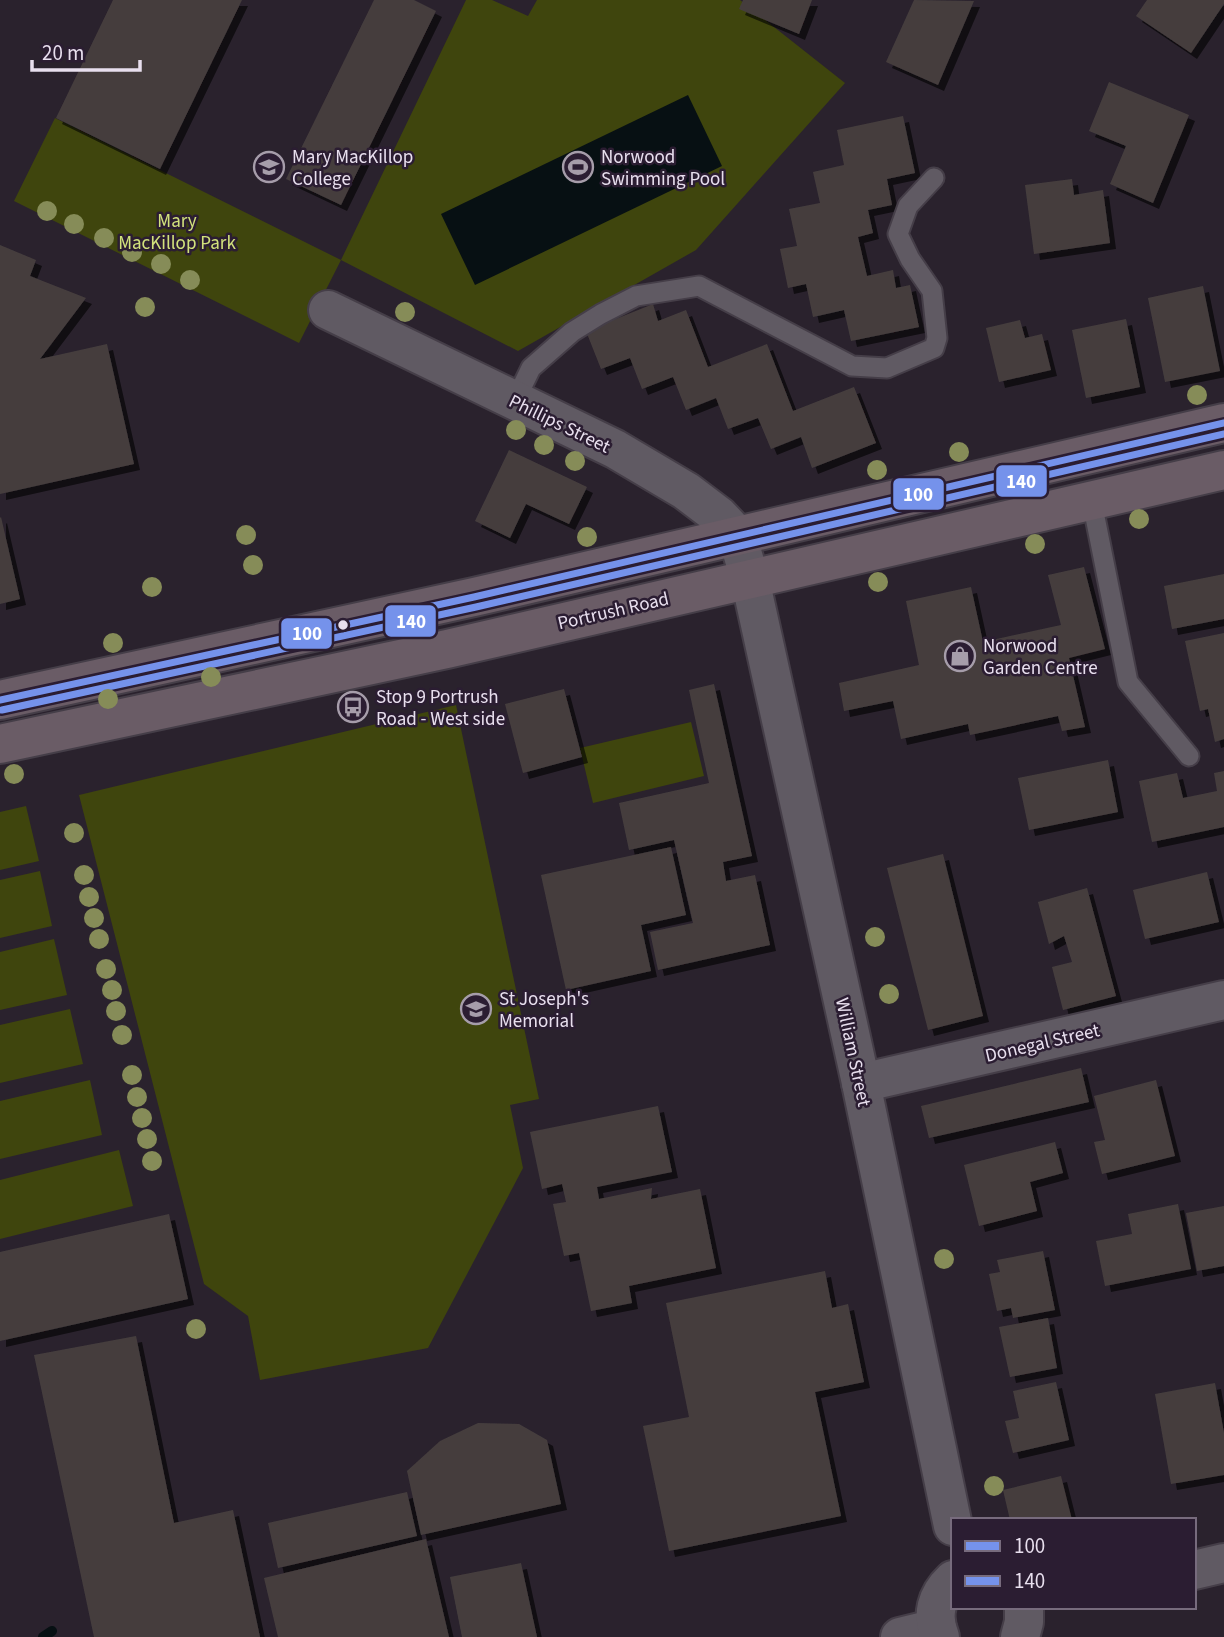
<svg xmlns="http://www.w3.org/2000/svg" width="1224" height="1637" viewBox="0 0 1224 1637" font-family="'Source Sans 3',sans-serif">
<defs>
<filter id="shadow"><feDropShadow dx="6" dy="6" stdDeviation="0" flood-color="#0009"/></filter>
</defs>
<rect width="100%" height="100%" fill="#2a222d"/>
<g fill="#3f450d">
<path d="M 466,0 L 492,0 L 528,16 L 537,0 L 740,0 L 845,83 L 696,250 L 518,351 L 341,260 L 299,343 L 14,201 L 55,118 L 341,260 Z"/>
<path d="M 456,705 L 539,1099 L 510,1105 L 523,1168 L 428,1348 L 260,1380 L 248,1316 L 204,1284 L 79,795 Z"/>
<path d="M 691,722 L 704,776 L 593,803 L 580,748 Z"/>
<path d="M 26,806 L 39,861 L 0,870 L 0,812 Z"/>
<path d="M 40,871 L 52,926 L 0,938 L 0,880 Z"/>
<path d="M 54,939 L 67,995 L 0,1010 L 0,952 Z"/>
<path d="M 70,1009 L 83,1064 L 0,1083 L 0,1025 Z"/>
<path d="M 90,1080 L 102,1135 L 0,1159 L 0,1101 Z"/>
<path d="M 119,1150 L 133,1206 L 0,1239 L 0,1180 Z"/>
</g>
<path fill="#071013" d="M 688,95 L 722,166 L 475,285 L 441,214 Z"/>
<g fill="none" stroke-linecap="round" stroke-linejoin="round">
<path stroke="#071013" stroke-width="10" d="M 43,1637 L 52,1631"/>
</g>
<g fill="#453e3e" filter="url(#shadow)">
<path d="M 113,0 L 242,0 L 160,169 L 56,118 Z"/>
<path d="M 374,0 L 414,0 L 436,11 L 341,205 L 286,179 Z"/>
<path d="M 743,0 L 812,0 L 799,34 L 739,9 Z"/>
<path d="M 914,0 L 974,1 L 938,85 L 886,62 Z"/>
<path d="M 1147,0 L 1224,0 L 1224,4 L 1191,53 L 1136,16 Z"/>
<path d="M 1109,82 L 1189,115 L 1153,203 L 1110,184 L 1126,146 L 1089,131 Z"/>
<path d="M 903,116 L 915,173 L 887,179 L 892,205 L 868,210 L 873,233 L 858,237 L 867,276 L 893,270 L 896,288 L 910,285 L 919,327 L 851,341 L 844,310 L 813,317 L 806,284 L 788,288 L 780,249 L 797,246 L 789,209 L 820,203 L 813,172 L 844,165 L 837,130 Z"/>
<path d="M 1072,179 L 1074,195 L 1103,190 L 1110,243 L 1034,254 L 1025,185 Z"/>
<path d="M 0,245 L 36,260 L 30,276 L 86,298 L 40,359 L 107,344 L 134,464 L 0,494 Z"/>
<path d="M 1203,286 L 1220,371 L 1165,382 L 1148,298 Z"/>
<path d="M 653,304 L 658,321 L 686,310 L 708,367 L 767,344 L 793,411 L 854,387 L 876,443 L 812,468 L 801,437 L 771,449 L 758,418 L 728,429 L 716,398 L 686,410 L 673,377 L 642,389 L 630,358 L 601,369 L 586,331 Z"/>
<path d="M 1126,319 L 1140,387 L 1086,398 L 1072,330 Z"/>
<path d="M 1020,320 L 1025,338 L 1042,334 L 1051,370 L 999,382 L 986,328 Z"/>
<path d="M 509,450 L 587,487 L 569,524 L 526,504 L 510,538 L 475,521 Z"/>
<path d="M 1,517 L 20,599 L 0,604 L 0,518 Z"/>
<path d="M 1084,567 L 1105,649 L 1069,658 L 1085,727 L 1062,731 L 1058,716 L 970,735 L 968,724 L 901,739 L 893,701 L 844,711 L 839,683 L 919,665 L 906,601 L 971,587 L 983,642 L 1061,625 L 1048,575 Z"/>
<path d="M 1224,574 L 1224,619 L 1172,629 L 1164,586 Z"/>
<path d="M 1224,633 L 1224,739 L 1215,742 L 1208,709 L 1200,711 L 1185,641 Z"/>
<path d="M 714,684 L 752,856 L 723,862 L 726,881 L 755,875 L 770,945 L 658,970 L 650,932 L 693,923 L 674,840 L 629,850 L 619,803 L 709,783 L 689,690 Z"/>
<path d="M 564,689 L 582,757 L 523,773 L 505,704 Z"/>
<path d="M 1108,760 L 1118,812 L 1029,830 L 1018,778 Z"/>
<path d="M 1224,771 L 1224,827 L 1152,842 L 1139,781 L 1177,773 L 1183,798 L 1217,791 L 1214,773 Z"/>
<path d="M 671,847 L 686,915 L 641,925 L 651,971 L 566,990 L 541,875 Z"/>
<path d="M 943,854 L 983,1016 L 928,1030 L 887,868 Z"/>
<path d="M 1207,872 L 1219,922 L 1145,939 L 1133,890 Z"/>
<path d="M 1087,888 L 1116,996 L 1063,1010 L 1052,967 L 1072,962 L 1064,936 L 1049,944 L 1038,902 Z"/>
<path d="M 1081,1068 L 1089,1102 L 929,1138 L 921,1106 Z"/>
<path d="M 1156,1080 L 1175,1156 L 1102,1174 L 1094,1142 L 1105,1140 L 1094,1096 Z"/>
<path d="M 658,1106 L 672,1172 L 597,1187 L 599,1199 L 652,1188 L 651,1199 L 700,1189 L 716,1268 L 629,1286 L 632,1303 L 591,1311 L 579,1253 L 564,1256 L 553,1204 L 566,1202 L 562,1184 L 542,1189 L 530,1132 Z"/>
<path d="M 1055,1142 L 1063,1173 L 1030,1182 L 1037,1211 L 979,1226 L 964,1165 Z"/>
<path d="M 1178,1204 L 1191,1269 L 1105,1286 L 1096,1241 L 1132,1234 L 1128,1214 Z"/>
<path d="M 1224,1206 L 1224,1266 L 1197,1271 L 1186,1213 Z"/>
<path d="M 169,1214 L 188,1299 L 0,1341 L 0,1252 Z"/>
<path d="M 1043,1251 L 1055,1310 L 1013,1318 L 1011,1308 L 997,1311 L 989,1274 L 1000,1272 L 997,1260 Z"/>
<path d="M 825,1271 L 832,1308 L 848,1304 L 864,1382 L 815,1392 L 841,1516 L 669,1551 L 643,1426 L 689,1417 L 666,1303 Z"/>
<path d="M 1048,1318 L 1057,1368 L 1010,1377 L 999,1327 Z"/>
<path d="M 136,1336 L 174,1523 L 233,1510 L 260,1637 L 94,1637 L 34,1355 Z"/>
<path d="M 1056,1382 L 1069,1440 L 1013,1453 L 1005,1421 L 1019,1418 L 1013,1391 Z"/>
<path d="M 1215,1383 L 1224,1433 L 1224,1475 L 1171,1484 L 1155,1394 Z"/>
<path d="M 478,1423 L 519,1424 L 547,1440 L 561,1504 L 421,1535 L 407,1471 L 440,1441 Z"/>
<path d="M 1061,1476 L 1072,1520 L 1010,1520 L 1003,1490 Z"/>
<path d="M 407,1492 L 417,1536 L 278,1568 L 268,1523 Z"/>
<path d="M 426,1539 L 449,1637 L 278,1637 L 264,1578 Z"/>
<path d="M 521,1563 L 537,1637 L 462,1637 L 450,1577 Z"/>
</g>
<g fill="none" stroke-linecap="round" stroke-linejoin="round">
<g stroke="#453e48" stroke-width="23">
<g id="service">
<path d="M 515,401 L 531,368 L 572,332 L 601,314 L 636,296 L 699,286 L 852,366 L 887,368 L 934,348 L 937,338 L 932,291 L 910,259 L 898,234 L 908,206 L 934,178"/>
<path d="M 1092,502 L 1128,682 L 1189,756"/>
</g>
</g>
<g stroke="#453e48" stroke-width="42">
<g id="minor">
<path d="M 328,310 L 615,449 L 686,491 L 719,516 L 737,535 L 750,579 L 861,1083 L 953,1526"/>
<path d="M 861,1083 L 1224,1000"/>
<path d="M 1194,1570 L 1224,1563"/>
<path d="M 900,1637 L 937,1628"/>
<path d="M 940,1637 C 931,1615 936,1596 953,1580"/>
<path d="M 1020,1637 L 1024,1622 L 1024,1607"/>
</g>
</g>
<g stroke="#453e48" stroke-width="42">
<g id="trunk">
<path d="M 0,700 L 474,597 L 1224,423"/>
<path d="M 0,744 L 447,649 L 1224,470"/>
</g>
</g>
<use href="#service" stroke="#605a63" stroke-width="19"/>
<use href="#minor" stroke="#605a63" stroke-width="38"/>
<use href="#trunk" stroke="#6a5c66" stroke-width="38"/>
<g stroke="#2b1d32" stroke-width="12">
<path id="bus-1" d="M 0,700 L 474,597 L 1224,423"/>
</g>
<g stroke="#2b1d32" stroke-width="12">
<path id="bus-2" d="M 2,710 L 476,607 L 1224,434"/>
</g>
<use href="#bus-1" stroke="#7592eb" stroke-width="7"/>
<use href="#bus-2" stroke="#7592eb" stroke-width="7"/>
</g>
<g fill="#868c58">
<circle cx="47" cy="211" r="10"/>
<circle cx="74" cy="224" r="10"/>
<circle cx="104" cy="238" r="10"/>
<circle cx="132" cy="252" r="10"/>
<circle cx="161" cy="264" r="10"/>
<circle cx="190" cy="280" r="10"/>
<circle cx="145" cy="307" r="10"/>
<circle cx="405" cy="312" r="10"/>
<circle cx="1197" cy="395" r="10"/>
<circle cx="516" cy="430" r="10"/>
<circle cx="544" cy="445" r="10"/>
<circle cx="959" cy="452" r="10"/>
<circle cx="575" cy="461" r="10"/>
<circle cx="877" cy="470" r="10"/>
<circle cx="1139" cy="519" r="10"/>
<circle cx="246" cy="535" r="10"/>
<circle cx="587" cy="537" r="10"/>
<circle cx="1035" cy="544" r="10"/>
<circle cx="253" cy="565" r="10"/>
<circle cx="878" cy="582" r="10"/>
<circle cx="152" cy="587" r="10"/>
<circle cx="113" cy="643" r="10"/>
<circle cx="211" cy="677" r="10"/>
<circle cx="108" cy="699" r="10"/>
<circle cx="14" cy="774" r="10"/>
<circle cx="74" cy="833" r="10"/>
<circle cx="84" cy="875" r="10"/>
<circle cx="89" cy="897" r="10"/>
<circle cx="94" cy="918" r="10"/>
<circle cx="875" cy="937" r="10"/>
<circle cx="99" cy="939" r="10"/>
<circle cx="106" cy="969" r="10"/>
<circle cx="112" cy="990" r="10"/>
<circle cx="889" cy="994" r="10"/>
<circle cx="116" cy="1011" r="10"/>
<circle cx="122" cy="1035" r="10"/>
<circle cx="132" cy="1075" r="10"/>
<circle cx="137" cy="1097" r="10"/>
<circle cx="142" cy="1118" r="10"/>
<circle cx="147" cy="1139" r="10"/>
<circle cx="152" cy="1161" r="10"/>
<circle cx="944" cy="1259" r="10"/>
<circle cx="196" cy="1329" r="10"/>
<circle cx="994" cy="1486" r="10"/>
</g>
<defs>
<g id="school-ring" transform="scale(1.575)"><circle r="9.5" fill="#2b1d32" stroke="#a69daa" stroke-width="1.5"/><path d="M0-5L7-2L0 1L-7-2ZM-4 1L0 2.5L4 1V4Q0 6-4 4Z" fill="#a69daa"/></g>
<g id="stadium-ring" transform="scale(1.575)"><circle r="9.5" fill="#2b1d32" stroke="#a69daa" stroke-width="1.5"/><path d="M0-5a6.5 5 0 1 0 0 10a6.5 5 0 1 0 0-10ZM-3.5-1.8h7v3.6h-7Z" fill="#a69daa"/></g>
<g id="shop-ring" transform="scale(1.575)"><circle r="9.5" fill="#2b1d32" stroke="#a69daa" stroke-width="1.5"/><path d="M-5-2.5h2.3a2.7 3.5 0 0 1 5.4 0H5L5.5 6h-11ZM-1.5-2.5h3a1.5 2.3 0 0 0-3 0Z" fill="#a69daa"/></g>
<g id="bus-ring" transform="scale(1.575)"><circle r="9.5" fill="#2b1d32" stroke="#a69daa" stroke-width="1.5"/><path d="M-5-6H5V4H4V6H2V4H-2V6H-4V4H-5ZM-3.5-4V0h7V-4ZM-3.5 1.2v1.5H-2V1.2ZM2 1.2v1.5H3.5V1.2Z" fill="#a69daa"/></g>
</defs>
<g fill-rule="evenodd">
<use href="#school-ring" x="269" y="167"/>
<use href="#stadium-ring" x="578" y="167"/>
<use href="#shop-ring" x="960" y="656"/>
<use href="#bus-ring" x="353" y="707"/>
<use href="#school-ring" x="476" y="1009"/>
</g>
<circle fill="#e8dfee" stroke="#2b1d32" stroke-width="2.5" cx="343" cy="625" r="6"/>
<g text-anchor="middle" stroke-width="5" stroke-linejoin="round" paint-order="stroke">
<g font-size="19" fill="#e8dfee" stroke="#2b1d32" text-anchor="start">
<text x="292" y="163">Mary MacKillop<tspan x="292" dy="22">College</tspan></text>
<text x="601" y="163">Norwood<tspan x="601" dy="22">Swimming Pool</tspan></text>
<text x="983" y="652">Norwood<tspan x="983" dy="22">Garden Centre</tspan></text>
<text x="376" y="703">Stop 9 Portrush<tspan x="376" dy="22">Road - West side</tspan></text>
<text x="499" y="1005">St Joseph's<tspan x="499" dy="22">Memorial</tspan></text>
</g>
<g font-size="19" fill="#d2e27c" stroke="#2b1d32">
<text x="177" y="227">Mary<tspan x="177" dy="22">MacKillop Park</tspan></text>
</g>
<g font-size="19" fill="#e8dfee" stroke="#2b1d32">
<text transform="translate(560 423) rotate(26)" y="7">Phillips Street</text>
<text transform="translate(613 610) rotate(-13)" y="7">Portrush Road</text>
<text transform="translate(1042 1042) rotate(-13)" y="7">Donegal Street</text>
<text transform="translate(854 1052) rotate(78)" y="7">William Street</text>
</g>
</g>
<g stroke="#2b1d32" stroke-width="2.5">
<rect x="995" y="464" width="53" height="34" rx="7" fill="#7592eb"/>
<rect x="892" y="477" width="53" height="34" rx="7" fill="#7592eb"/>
<rect x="384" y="604" width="53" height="34" rx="7" fill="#7592eb"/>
<rect x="280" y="617" width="53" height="33" rx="7" fill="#7592eb"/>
</g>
<g font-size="19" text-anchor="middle" font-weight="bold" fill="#fff">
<text x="1021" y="488">140</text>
<text x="918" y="501">100</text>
<text x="411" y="628">140</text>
<text x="307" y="640">100</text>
</g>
<rect x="951" y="1518" width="245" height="91" fill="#2b1d32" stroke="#776b7d" stroke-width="2"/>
<rect x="965" y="1541" width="35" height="10" fill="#7592eb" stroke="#776b7d" stroke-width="2"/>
<text x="1014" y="1553" font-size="21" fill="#e8dfee">100</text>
<rect x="965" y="1576" width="35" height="10" fill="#7592eb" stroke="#776b7d" stroke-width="2"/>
<text x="1014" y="1588" font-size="21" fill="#e8dfee">140</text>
<path d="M32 60v10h108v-10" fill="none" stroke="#e8dfee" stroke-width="3.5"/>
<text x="42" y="60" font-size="21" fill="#e8dfee" stroke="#2b1d32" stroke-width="5" paint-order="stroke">20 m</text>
</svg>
